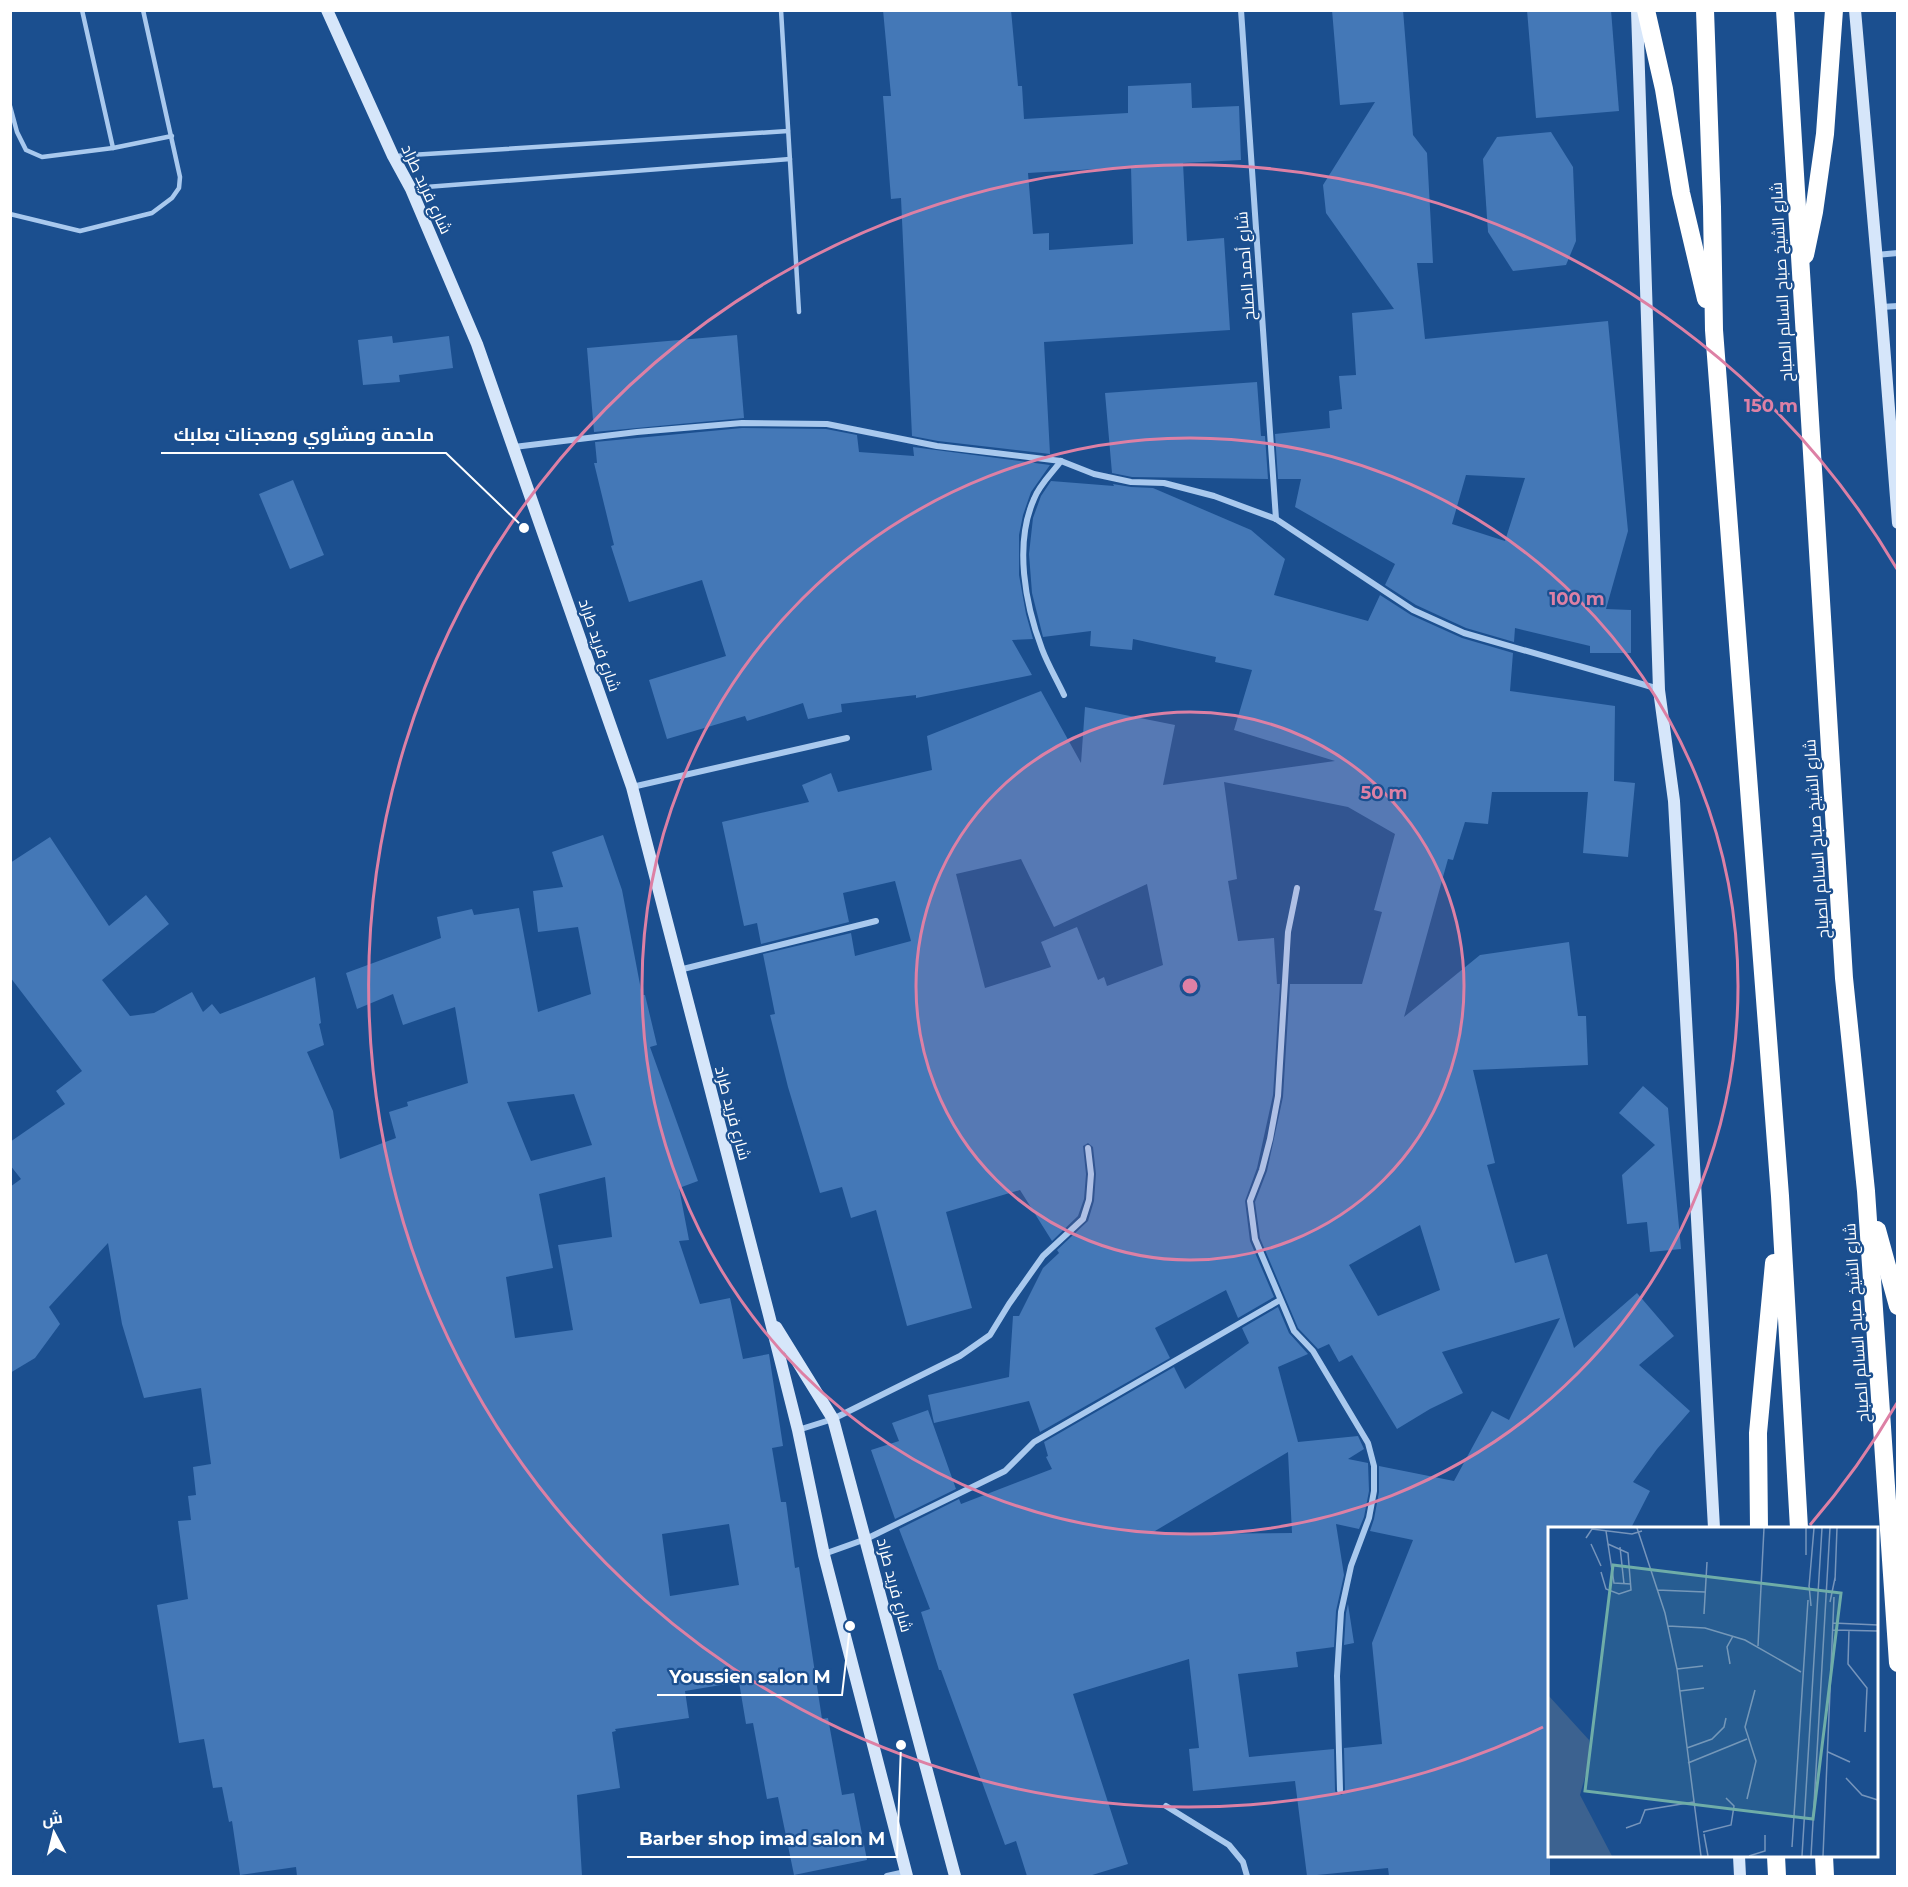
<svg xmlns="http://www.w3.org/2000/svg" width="1908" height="1887" viewBox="0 0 1908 1887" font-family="Montserrat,Cairo,sans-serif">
<rect width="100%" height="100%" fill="#1b4f8f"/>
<g fill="#4478b7" fill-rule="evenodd">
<path d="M 883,10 L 1011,10 L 1018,86 L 1022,86 L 1024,119 L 1128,113 L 1128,86 L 1191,83 L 1192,108 L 1239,106 L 1241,160 L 1183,163 L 1187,241 L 1224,238 L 1230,330 L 1044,342 L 1050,454 L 938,441 L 912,436 L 901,198 L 891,199 L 883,96 L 891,96 ZM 1131,167 L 1133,244 L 1049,250 L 1049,233 L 1033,234 L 1028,173 Z"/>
<path d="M 1332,10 L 1403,10 L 1413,135 L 1427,153 L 1433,263 L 1417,263 L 1425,339 L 1608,321 L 1628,531 L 1606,609 L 1631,610 L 1631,653 L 1590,653 L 1590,646 L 1515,628 L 1514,642 L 1466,628 L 1416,605 L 1385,585 L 1395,564 L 1295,507 L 1301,479 L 1278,479 L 1275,434 L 1330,428 L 1329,411 L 1342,409 L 1339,376 L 1356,375 L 1352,313 L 1394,309 L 1326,213 L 1323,185 L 1375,102 L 1340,105 ZM 1466,475 L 1525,478 L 1505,541 L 1452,524 Z"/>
<path d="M 1527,10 L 1611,10 L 1619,111 L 1536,118 Z"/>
<path d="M 1551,132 L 1573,167 L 1576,241 L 1566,265 L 1513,271 L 1488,232 L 1483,159 L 1497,137 Z"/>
<path d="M 737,335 L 744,418 L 594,432 L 587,348 Z"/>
<path d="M 392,336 L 393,343 L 449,336 L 453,368 L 399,375 L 400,382 L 363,385 L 358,340 Z"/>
<path d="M 1257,382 L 1261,436 L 1265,436 L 1268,479 L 1132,477 L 1112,473 L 1105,393 Z"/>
<path d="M 742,428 L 826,429 L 857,435 L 859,452 L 914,456 L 913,447 L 1050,465 L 1031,492 L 1023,515 L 1019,535 L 1019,575 L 1026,614 L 1033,639 L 1012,640 L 1032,675 L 916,698 L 916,695 L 841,704 L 842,712 L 808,719 L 803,703 L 747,721 L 745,716 L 667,739 L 649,680 L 726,656 L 702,580 L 629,602 L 611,546 L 614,545 L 594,463 L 597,463 L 595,442 Z"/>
<path d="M 293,480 L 324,555 L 290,569 L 259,494 Z"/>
<path d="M 1051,481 L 1114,486 L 1113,484 L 1131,487 L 1153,488 L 1251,530 L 1285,559 L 1274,595 L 1368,621 L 1380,595 L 1411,615 L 1462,638 L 1513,653 L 1510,691 L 1615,706 L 1614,781 L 1635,783 L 1628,857 L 1583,853 L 1588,792 L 1492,792 L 1488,824 L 1465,822 L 1453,860 L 1448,859 L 1404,1017 L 1480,955 L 1569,942 L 1578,1016 L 1586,1016 L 1588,1065 L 1473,1070 L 1495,1163 L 1487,1165 L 1515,1263 L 1547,1254 L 1574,1348 L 1637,1293 L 1674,1336 L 1639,1365 L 1690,1411 L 1657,1449 L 1633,1482 L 1650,1491 L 1631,1528 L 1550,1528 L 1550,1876 L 1389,1876 L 1388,1868 L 1307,1876 L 1295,1781 L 1193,1791 L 1189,1749 L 1199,1748 L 1189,1659 L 1073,1694 L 1128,1864 L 1089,1876 L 1027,1876 L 1016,1841 L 1005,1845 L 941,1670 L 939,1670 L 921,1612 L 930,1609 L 899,1529 L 959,1499 L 961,1504 L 1052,1469 L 1046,1457 L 1048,1456 L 1044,1442 L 1174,1367 L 1185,1389 L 1249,1343 L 1242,1328 L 1278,1307 L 1289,1333 L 1308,1354 L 1278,1367 L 1298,1442 L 1358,1436 L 1364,1449 L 1348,1459 L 1368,1463 L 1369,1491 L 1364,1517 L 1359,1529 L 1336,1524 L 1344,1575 L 1336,1611 L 1334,1647 L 1296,1652 L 1298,1667 L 1238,1674 L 1249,1757 L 1334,1749 L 1335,1791 L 1337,1794 L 1342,1795 L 1345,1790 L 1344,1748 L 1382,1744 L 1372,1643 L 1413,1540 L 1370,1531 L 1374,1519 L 1379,1492 L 1379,1466 L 1454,1481 L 1492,1411 L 1509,1420 L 1560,1318 L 1442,1352 L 1463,1393 L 1430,1409 L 1397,1429 L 1352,1355 L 1339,1362 L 1329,1344 L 1318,1349 L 1298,1328 L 1260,1238 L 1255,1202 L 1267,1171 L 1283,1097 L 1290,984 L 1362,984 L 1382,912 L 1374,910 L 1395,834 L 1348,807 L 1224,782 L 1237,879 L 1228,881 L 1238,941 L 1274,938 L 1277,984 L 1280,984 L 1273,1095 L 1257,1168 L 1245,1201 L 1250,1241 L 1274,1297 L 1238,1318 L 1226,1290 L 1155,1328 L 1170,1358 L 1040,1432 L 1029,1401 L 934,1423 L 928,1395 L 1009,1377 L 1013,1316 L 1019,1316 L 1043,1268 L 1059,1253 L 1057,1250 L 1088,1221 L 1094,1201 L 1096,1174 L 1093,1147 L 1088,1143 L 1083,1146 L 1086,1174 L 1084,1199 L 1078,1216 L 1052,1241 L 1020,1190 L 946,1212 L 972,1308 L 907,1326 L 876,1210 L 851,1218 L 842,1187 L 820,1193 L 788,1087 L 770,1015 L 775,1014 L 763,954 L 851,933 L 855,956 L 911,941 L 895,881 L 843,893 L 849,922 L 761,944 L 757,923 L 744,926 L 722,822 L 809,802 L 802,785 L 831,773 L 838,792 L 932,770 L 927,736 L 1041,691 L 1081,763 L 1085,707 L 1175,725 L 1163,785 L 1335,761 L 1234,730 L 1252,670 L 1215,662 L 1216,657 L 1133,639 L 1132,650 L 1090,646 L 1091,631 L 1043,637 L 1032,593 L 1029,554 L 1033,518 L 1041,496 ZM 1021,859 L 1054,927 L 1147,884 L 1163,965 L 1107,986 L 1104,977 L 1098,980 L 1077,927 L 1041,942 L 1051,967 L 985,988 L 956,874 ZM 1420,1225 L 1440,1290 L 1378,1316 L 1349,1265 ZM 1288,1452 L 1292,1533 L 1150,1534 Z"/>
<path d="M 603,835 L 622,890 L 642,995 L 645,995 L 657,1045 L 650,1047 L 698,1181 L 679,1188 L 689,1240 L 679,1241 L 700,1304 L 730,1298 L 743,1359 L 769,1354 L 783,1446 L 772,1448 L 781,1502 L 786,1502 L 795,1568 L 799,1567 L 822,1719 L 828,1718 L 842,1795 L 854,1793 L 867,1860 L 794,1875 L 778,1797 L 767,1799 L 753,1723 L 746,1724 L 739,1682 L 685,1691 L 689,1718 L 615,1729 L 616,1731 L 612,1732 L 620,1788 L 577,1795 L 582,1876 L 297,1876 L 296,1867 L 240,1875 L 232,1821 L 229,1822 L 222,1787 L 213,1788 L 204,1739 L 179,1743 L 157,1605 L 188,1599 L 178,1521 L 191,1520 L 188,1496 L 196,1495 L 193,1467 L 211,1464 L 201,1388 L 144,1398 L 122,1324 L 108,1243 L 49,1307 L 60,1324 L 35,1358 L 10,1373 L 10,1187 L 21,1179 L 10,1165 L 10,1142 L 65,1104 L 56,1091 L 82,1071 L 10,977 L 10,863 L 50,837 L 109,926 L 146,895 L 169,924 L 102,980 L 130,1016 L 154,1013 L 192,992 L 203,1012 L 212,1004 L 220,1014 L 315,977 L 321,1023 L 319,1024 L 324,1045 L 307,1052 L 333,1111 L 340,1159 L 396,1138 L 389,1112 L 408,1106 L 407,1102 L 468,1083 L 455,1007 L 403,1025 L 393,994 L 357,1009 L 346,973 L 441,938 L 437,917 L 472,909 L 474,915 L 519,908 L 538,1012 L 591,994 L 578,927 L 538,932 L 533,891 L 563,887 L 552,852 ZM 574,1094 L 592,1145 L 531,1161 L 507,1102 ZM 605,1177 L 612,1237 L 558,1245 L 573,1330 L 515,1338 L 506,1277 L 553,1268 L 539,1194 ZM 729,1524 L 739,1585 L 670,1596 L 662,1534 Z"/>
<path d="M 1643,1086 L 1668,1108 L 1681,1249 L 1650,1252 L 1647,1222 L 1627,1224 L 1622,1175 L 1655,1145 L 1619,1113 Z"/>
<path d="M 928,1410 L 956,1489 L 895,1519 L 871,1450 L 899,1441 L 892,1423 Z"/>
<path d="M 1348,1604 L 1354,1643 L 1344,1645 L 1346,1613 Z"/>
</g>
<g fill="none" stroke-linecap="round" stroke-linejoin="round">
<g stroke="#a9c9ee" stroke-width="4.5">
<path d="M 82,10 L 113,148"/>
<path d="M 781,10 L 799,312"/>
<path d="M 10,106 L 17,132 L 26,150 L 42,157 L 113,148 L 172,136"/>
<path d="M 395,156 L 788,131"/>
<path d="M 413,188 L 790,159"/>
<path d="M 10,214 L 80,231 L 152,213 L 172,198 L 179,188 L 180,177 L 143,10"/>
</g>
<g stroke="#a9c9ee" stroke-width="6">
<path d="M 1241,10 L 1276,519"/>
<path d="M 1876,255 L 1898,253"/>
<path d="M 1881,307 L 1898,306"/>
<path d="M 514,447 L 637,432 L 742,423 L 827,424 L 937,446 L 1061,461 L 1094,474 L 1131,482 L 1164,483 L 1214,496 L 1276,519 L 1413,610 L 1464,633 L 1659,689"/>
<path d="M 1061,461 C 1052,473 1039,485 1034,499 C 1014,544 1025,604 1042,649 C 1048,665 1057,680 1064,695"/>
<path d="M 632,787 L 847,738"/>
<path d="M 1297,888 L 1288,932 L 1278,1096 L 1270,1139 L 1262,1170 L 1250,1201 L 1255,1239 L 1294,1331 L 1313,1351 L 1368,1443 L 1374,1466 L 1374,1491 L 1369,1518 L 1351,1566 L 1341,1612 L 1337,1676 L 1340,1790"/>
<path d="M 679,970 L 876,921"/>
<path d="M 798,1430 L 833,1419 L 960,1356 L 990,1335 L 1009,1304 L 1043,1256 L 1083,1219 L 1089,1200 L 1091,1174 L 1088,1148"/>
<path d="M 824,1554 L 866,1539 L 1005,1471 L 1034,1442 L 1280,1300"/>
<path d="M 1166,1806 L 1229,1845 L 1243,1862 L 1247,1876"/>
<path d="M 887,1876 L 905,1872"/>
</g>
<g stroke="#d6e6fa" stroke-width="12">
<path d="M 327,10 L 393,156 L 411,189 L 477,344 L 632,787 L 769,1315 L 798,1430 L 824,1555 L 907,1876"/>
<path d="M 1637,10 L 1659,690 L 1674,801 L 1714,1528"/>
<path d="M 1855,10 L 1881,307 L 1898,523"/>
<path d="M 776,1327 L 833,1419 L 955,1876"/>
<path d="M 1739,1856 L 1740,1876"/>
</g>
<g stroke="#fff" stroke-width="18">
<path d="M 1646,10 L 1664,89 L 1681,193 L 1706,299"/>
<path d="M 1705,10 L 1712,207 L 1714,330 L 1780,1196 L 1799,1528"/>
<path d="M 1785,10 L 1844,978 L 1866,1191 L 1898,1663"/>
<path d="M 1805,255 L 1814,212 L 1825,134 L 1834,10"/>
<path d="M 1877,1230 L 1898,1306"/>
<path d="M 1759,1528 L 1758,1433 L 1774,1263"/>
<path d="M 1776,1856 L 1777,1876"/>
<path d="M 1824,1856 L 1825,1876"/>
</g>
</g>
<circle cx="1190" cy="986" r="274" fill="#dd80a5" fill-opacity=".12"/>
<g fill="none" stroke="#dd80a5" stroke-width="3">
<circle cx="1190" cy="986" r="274"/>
<circle cx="1190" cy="986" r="548"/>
<path d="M1897 1403A821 821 0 0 1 1810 1525M1543 1727A821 821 0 1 1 1897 569"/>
</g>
<g text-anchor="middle" stroke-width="4.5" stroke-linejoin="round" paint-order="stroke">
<g font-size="16" fill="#fff" stroke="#1b4f8f">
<text transform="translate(427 189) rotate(65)" y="6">شارع فريد طراد</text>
<text transform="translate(1245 266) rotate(-94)" y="6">شارع أحمد الصلح</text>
<text transform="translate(1781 282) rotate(-93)" y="6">شارع الشيخ صباح السالم الصباح</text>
<text transform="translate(600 645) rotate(71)" y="6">شارع فريد طراد</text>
<text transform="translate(1816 839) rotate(-94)" y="6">شارع الشيخ صباح السالم الصباح</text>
<text transform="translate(733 1113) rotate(75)" y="6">شارع فريد طراد</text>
<text transform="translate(1856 1323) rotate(-94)" y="6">شارع الشيخ صباح السالم الصباح</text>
<text transform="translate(895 1585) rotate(75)" y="6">شارع فريد طراد</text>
</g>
</g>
<g transform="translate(1548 1527)">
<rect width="330" height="330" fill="#1b4f8f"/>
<path d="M 0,168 L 41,213 L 42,232 L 32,268 L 64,329 L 0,329 Z" fill="#3c6290"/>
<path fill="none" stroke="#7695bc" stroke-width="1.5" d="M 89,1 L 117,86 L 129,142 L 153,329M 58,4 L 66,56 L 83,57M 38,11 L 44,2 L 84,7 L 94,4M 43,17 L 53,39M 72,20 L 76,57M 258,28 L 258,1M 53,45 L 58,62 L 71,67 L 83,63 L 80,26 L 60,17M 287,54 L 289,1M 261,58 L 263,79M 261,60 L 266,1M 109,63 L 157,65M 282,75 L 287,51M 156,87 L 159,35M 285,96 L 330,98M 120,99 L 157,101 L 197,113 L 253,145M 285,103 L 330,104M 301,103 L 300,137 L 319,161 L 317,205M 210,119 L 216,1M 182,137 L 179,120 L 185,109M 129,142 L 155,139M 132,164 L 156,161M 139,221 L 164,212 L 176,200 L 178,191M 280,225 L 302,235M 140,236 L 199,212M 298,251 L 314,268 L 330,273M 199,272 L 208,234 L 197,200 L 207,163M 78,301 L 92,296 L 97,283 L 146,275M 155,305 L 183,298 L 186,279 L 178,271M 156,307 L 160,329M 244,320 L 260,73M 201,329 L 217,324 L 217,308M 254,329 L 274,1M 263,329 L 282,1M 275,329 L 286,70"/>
<path fill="#6fada8" fill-opacity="0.15" stroke="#6fada8" stroke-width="3" d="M 65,38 L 293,66 L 265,292 L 37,264 Z"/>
<rect width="330" height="330" fill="none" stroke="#fff" stroke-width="3"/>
</g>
<circle cx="1190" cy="986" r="9" fill="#dd80a5" stroke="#1b4f8f" stroke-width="3"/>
<g font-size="18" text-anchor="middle" font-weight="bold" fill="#dd80a5" stroke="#1b4f8f" stroke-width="4.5" stroke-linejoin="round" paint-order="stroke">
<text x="1771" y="412">150 m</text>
<text x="1577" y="605">100 m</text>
<text x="1384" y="799">50 m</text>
</g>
<path fill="none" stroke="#fff" stroke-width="2" d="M524 528L446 453H161M850 1626L842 1695H657M901 1745L897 1857H627"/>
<g fill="#fff" stroke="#1b4f8f" stroke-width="2">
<circle cx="524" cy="528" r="6"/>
<circle cx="850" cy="1626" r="6"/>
<circle cx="901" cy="1745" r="6"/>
</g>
<g font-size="18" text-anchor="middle" font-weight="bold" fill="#fff" stroke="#1b4f8f" stroke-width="4.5" stroke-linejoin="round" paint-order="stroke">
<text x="304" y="441">ملحمة ومشاوي ومعجنات بعلبك</text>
<text x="750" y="1683">Youssien salon M</text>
<text x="762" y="1845">Barber shop imad salon M</text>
</g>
<rect width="1908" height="1887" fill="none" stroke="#ffffff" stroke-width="24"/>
<g transform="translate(54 1833) rotate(353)" stroke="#1b4f8f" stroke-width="4.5" paint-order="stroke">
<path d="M0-4.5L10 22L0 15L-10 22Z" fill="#ffffff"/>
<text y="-9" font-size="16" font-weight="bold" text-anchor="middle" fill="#ffffff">ش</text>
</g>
</svg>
